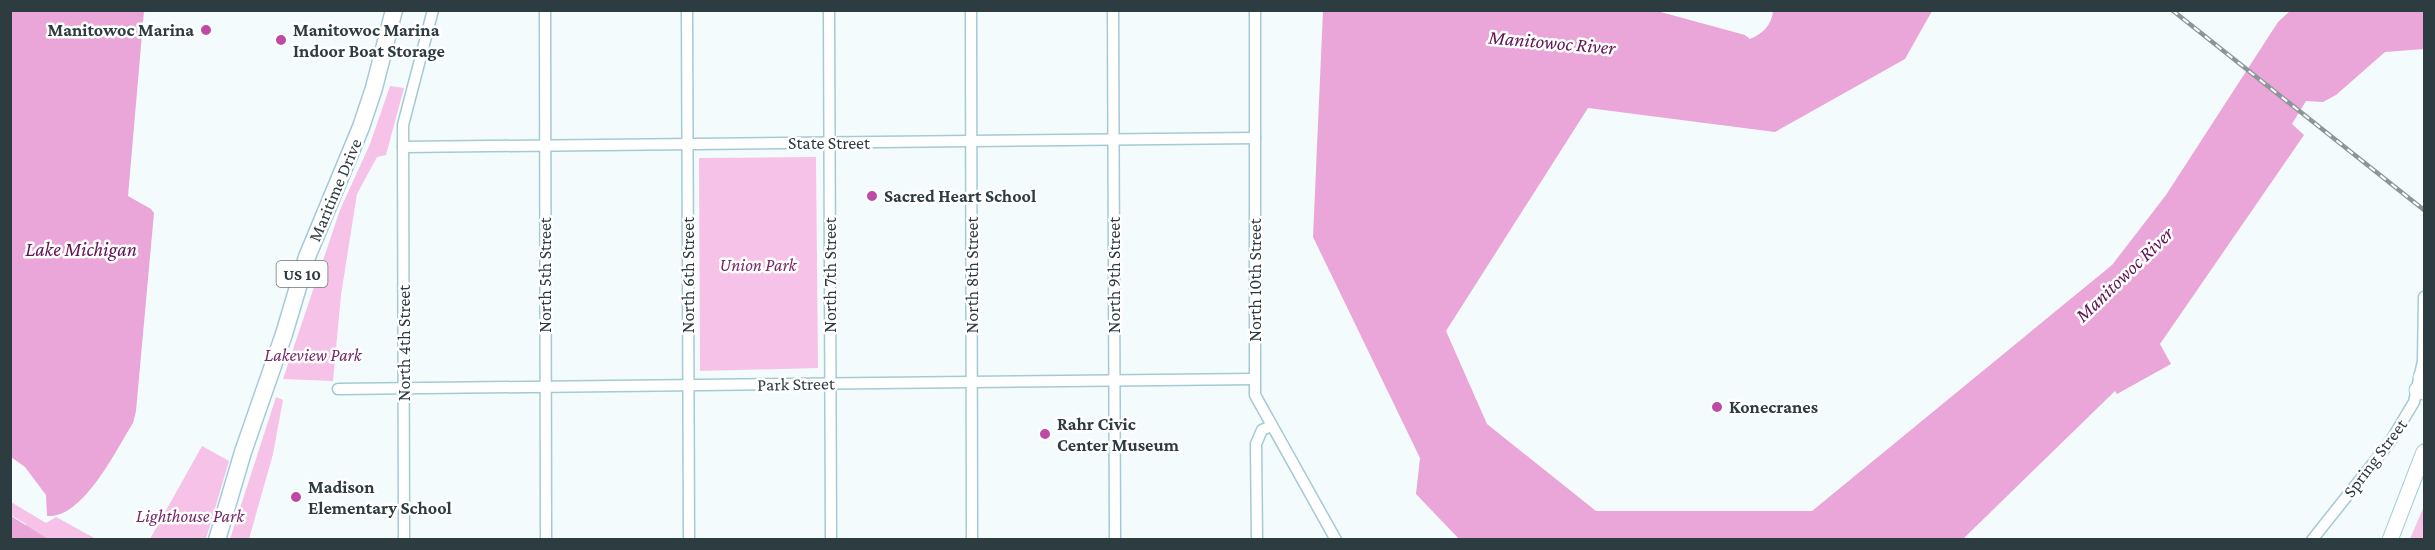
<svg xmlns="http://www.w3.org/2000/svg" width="2435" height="550" viewBox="0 0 2435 550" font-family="'Crimson Pro',serif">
<rect width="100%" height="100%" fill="#f4fbfd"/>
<g fill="#f6c2e8">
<path d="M 390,86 L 404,88 L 386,155 L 377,157 L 357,194 L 341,295 L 333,381 L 283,379 L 340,210 L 370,144 Z"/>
<path d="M 816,157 L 818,368 L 700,371 L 699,158 Z"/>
<path d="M 276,397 L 283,400 L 273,454 L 249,539 L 230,539 Z"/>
<path d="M 202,446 L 229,461 L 206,539 L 150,539 Z"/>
<path d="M 11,502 L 46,523 L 56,517 L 96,539 L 29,539 L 26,524 L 11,515 Z"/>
<path d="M 2424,506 L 2424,539 L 2410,539 Z"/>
</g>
<g fill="#eaa6d8">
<path d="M 11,10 L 144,11 L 128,196 L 151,209 L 154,213 L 136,411 L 133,423 C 116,450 83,519 47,516 L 46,495 L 25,467 L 11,457 Z"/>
<path d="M 1323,11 L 1657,11 L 1745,35 L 1750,39 C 1762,34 1772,25 1773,11 L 1932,11 L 1905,59 L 1775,132 L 1588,108 L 1446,331 L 1487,424 L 1596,511 L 1812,511 L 2112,265 L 2166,195 L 2278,22 L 2290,11 L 2424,11 L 2424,49 L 2385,52 L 2336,95 L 2323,102 L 2306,101 L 2292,124 L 2304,135 L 2160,344 L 2171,364 L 2117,394 L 2115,391 L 1963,539 L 1460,540 L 1416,494 L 1420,458 L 1313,237 Z"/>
<path d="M 11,516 L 48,539 L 11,539 Z"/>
</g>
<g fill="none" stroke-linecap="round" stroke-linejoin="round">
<g stroke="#a4cad4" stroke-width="13">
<g id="street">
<path d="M 545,10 L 546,540"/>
<path d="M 687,10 L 689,540"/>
<path d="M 829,10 L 831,540"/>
<path d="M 971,10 L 972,540"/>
<path d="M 1113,10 L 1115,540"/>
<path d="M 1255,10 L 1255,395 L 1336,540"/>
<path d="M 403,147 L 1255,138"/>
<path d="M 338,389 L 1254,379"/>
<path d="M 404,540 L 403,125 L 433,10"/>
<path d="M 1257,540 L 1256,444 L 1262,430 L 1271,426"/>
<path d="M 2312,540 L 2390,442 L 2414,402 L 2423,361 L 2424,297"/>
</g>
</g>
<g stroke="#a4cad4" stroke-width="17">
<g id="secondary">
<path d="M 2421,377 L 2424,378"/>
<path d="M 2417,390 L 2424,392"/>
<path d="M 2390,540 L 2424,452"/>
</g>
</g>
<g stroke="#a4cad4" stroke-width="19">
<path id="primary" d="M 217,540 L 243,452 L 284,334 L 307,257 L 361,127 L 374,88 L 394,10"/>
</g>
<use href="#street" stroke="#fff" stroke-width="10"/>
<use href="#secondary" stroke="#fff" stroke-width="15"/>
<use href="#primary" stroke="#fff" stroke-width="16"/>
<g stroke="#8b9699" stroke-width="4.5">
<path id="rail" d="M 2172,10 L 2424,210"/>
</g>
<use href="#rail" stroke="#fff" stroke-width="2" stroke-dasharray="7" stroke-linecap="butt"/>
</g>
<g fill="#bd4ba6" stroke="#fff" stroke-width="2">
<circle cx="206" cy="30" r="6"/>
<circle cx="281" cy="40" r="6"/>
<circle cx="872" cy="196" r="6"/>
<circle cx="1717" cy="407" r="6"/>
<circle cx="1045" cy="434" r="6"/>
<circle cx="296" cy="497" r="6"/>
</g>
<g text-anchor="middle" stroke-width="5" stroke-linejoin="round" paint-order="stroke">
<rect fill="#fff" stroke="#6c7679" stroke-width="1.5" x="276.5" y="261" width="51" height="26" rx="4.5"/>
<g font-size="16" font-weight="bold" fill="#2d3c40">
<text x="302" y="280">US 10</text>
</g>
<g font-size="18" font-weight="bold" fill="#2d3c40" stroke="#fff" text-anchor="start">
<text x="194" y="36" text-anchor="end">Manitowoc Marina</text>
<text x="293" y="36">Manitowoc Marina<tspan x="293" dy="21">Indoor Boat Storage</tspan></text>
<text x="884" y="202">Sacred Heart School</text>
<text x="1729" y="413">Konecranes</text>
<text x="1057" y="430">Rahr Civic<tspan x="1057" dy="21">Center Museum</tspan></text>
<text x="308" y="493">Madison<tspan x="308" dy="21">Elementary School</tspan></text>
</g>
<g font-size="18" fill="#2d3c40" stroke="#fff">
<text x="829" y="149">State Street</text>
<text transform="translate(335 190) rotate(-67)" y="6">Maritime Drive</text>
<text transform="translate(545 275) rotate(-90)" y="6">North 5th Street</text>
<text transform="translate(688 275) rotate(-90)" y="6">North 6th Street</text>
<text transform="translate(830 275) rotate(-90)" y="6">North 7th Street</text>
<text transform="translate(972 275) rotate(-90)" y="6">North 8th Street</text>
<text transform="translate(1114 275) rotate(-90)" y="6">North 9th Street</text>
<text transform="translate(1255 280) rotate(-90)" y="6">North 10th Street</text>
<text transform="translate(404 343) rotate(-90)" y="6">North 4th Street</text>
<text transform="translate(796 384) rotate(-1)" y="6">Park Street</text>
<text transform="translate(2375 458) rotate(-53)" y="6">Spring Street</text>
</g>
<g font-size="18" font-style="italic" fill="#752766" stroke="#fff">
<text x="758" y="271">Union Park</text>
<text x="313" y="361">Lakeview Park</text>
<text x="190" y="522">Lighthouse Park</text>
</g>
<g font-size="20" font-style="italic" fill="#621354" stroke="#fff">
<text transform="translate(1552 42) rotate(5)" y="7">Manitowoc River</text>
<text x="81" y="256">Lake Michigan</text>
<text transform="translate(2124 274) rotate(-44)" y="7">Manitowoc River</text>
</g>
</g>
<rect width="2435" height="550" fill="none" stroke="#2d3c40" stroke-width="24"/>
</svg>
